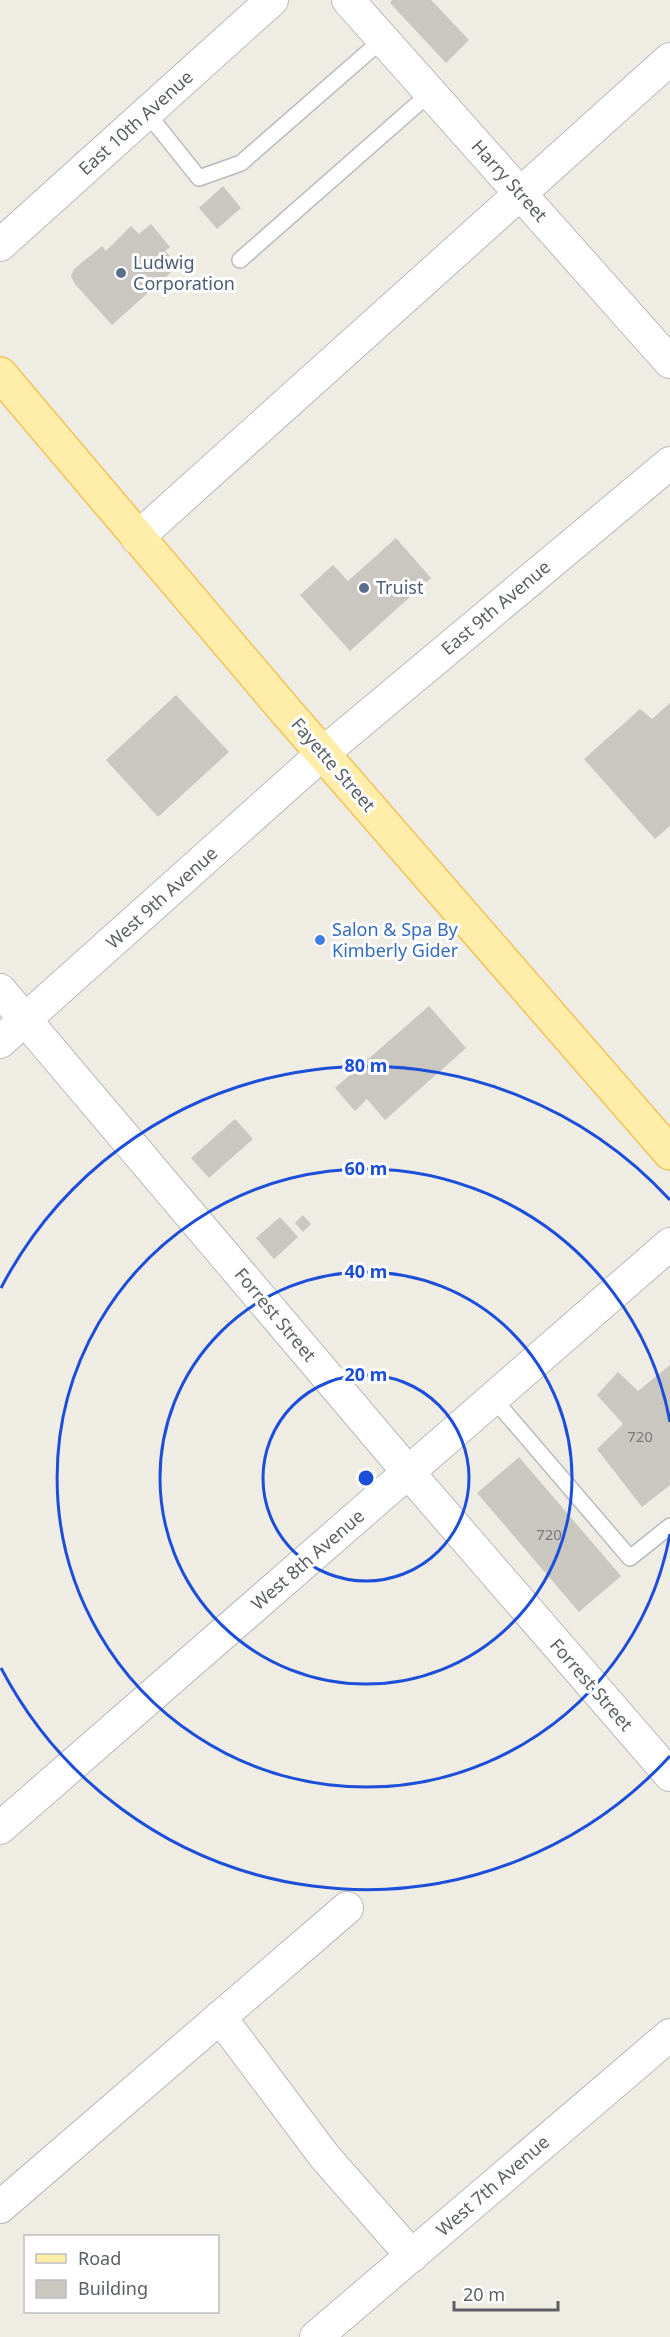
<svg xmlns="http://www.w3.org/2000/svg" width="670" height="2337" viewBox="0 0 670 2337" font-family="'Noto Sans',sans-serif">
<rect width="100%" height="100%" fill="#efece4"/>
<g fill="#cac7c1">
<path d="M 392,0 L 431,0 L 469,40 L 446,63 L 390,3 Z"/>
<path d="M 223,186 L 241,208 L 217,229 L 199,208 Z"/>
<path d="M 151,224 L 170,247 L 165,251 L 179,265 L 112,325 L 75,284 L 71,277 L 74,269 L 102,246 L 106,251 L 131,226 L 139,234 Z"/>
<path d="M 396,538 L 431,578 L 350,651 L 300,595 L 333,565 L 348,581 Z"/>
<path d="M 176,695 L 229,752 L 158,817 L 106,760 Z"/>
<path d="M 670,703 L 670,826 L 655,839 L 584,759 L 640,709 L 652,719 Z"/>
<path d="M 429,1006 L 466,1048 L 385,1120 L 367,1099 L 355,1111 L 335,1088 Z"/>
<path d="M 235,1119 L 253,1139 L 209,1178 L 191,1158 Z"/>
<path d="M 303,1215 L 311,1224 L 303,1232 L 295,1223 Z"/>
<path d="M 280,1217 L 298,1237 L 274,1259 L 256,1238 Z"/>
<path d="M 670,1365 L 670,1485 L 642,1507 L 597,1449 L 623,1424 L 597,1395 L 618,1372 L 638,1391 Z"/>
<path d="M 519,1457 L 621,1576 L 579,1612 L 477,1493 Z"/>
</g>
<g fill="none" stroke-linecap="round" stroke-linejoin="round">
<g stroke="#b7babe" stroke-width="18">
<g id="service">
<path d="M 147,113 L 199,178 L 241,163 L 383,39"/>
<path d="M 240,260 L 430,93"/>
<path d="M 493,1398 L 630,1558 L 670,1526"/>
</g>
</g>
<g stroke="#b7babe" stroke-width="34">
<g id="minor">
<path d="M 348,0 L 670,362"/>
<path d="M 0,245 L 272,0"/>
<path d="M 137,538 L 670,59"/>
<path d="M 0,990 L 408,1472 L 670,1775"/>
<path d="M 0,1042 L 322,754 L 670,463"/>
<path d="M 0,1828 L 670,1244"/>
<path d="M 220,2017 L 325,2157 L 412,2256"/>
<path d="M 0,2207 L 347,1908"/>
<path d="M 316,2337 L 670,2035"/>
</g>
</g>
<g stroke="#f3c259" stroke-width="36">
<path id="primary" d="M 0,374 L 284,709 L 670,1153"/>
</g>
<use href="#service" stroke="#fff" stroke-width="15"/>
<use href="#minor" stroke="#fff" stroke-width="32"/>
<use href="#primary" stroke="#ffeea9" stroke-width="33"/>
</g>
<g fill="none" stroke="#1d4ed8" stroke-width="3">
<circle cx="366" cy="1478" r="103"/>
<circle cx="366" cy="1478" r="206"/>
<path d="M670 1534A309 309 0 1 1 670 1422"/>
<path d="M670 1756A412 412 0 0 1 1 1668M1 1288A412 412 0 0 1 670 1200"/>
</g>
<g fill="#5c6f8a" stroke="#fff" stroke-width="2">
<circle cx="121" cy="273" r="6"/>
<circle cx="364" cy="588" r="6"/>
</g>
<circle fill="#3f7fe0" stroke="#fff" stroke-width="2" cx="320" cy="940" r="6"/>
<g text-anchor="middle" stroke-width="6" stroke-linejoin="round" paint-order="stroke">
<g font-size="15" fill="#787a7c">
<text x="640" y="1442">720</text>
<text x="549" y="1540">720</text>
</g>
<g font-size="18" fill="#5c6065" stroke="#fff">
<text transform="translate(136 123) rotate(-42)" y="6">East 10th Avenue</text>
<text transform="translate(509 181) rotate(48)" y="6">Harry Street</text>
<text transform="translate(496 608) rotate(-40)" y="6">East 9th Avenue</text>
<text transform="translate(333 765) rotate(49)" y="6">Fayette Street</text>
<text transform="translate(162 898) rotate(-42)" y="6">West 9th Avenue</text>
<text transform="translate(275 1315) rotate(50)" y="6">Forrest Street</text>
<text transform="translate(308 1560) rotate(-41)" y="6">West 8th Avenue</text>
<text transform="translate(591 1685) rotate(49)" y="6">Forrest Street</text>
<text transform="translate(493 2186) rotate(-41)" y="6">West 7th Avenue</text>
</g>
<g font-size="18" fill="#4e5e75" stroke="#fff" text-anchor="start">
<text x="133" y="269">Ludwig<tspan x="133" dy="21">Corporation</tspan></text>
<text x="376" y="594">Truist</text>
</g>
<g font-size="18" fill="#366cbe" stroke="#fff" text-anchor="start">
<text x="332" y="936">Salon &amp; Spa By<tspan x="332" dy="21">Kimberly Gider</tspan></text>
</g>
</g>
<circle cx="366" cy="1478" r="9" fill="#1d4ed8" stroke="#fff" stroke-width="3"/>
<g font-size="18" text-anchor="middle" font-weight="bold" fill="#1d4ed8" stroke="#fff" stroke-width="6" stroke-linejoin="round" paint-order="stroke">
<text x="366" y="1072">80 m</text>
<text x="366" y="1175">60 m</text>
<text x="366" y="1278">40 m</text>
<text x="366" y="1381">20 m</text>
</g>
<rect x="24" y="2235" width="195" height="78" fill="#ffffff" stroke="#bebfc1" stroke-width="1.5"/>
<rect x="36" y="2254" width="30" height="9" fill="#ffeea9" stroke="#bebfc1" stroke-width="1.5"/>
<text x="78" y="2265" font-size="18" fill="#5c6065">Road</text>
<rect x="36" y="2280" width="30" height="18" fill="#cac7c1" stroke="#bebfc1" stroke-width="1.5"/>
<text x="78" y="2295" font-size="18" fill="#5c6065">Building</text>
<path d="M454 2301v9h104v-9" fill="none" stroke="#5c6065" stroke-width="3"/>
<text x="463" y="2301" font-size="18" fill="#5c6065" stroke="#ffffff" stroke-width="4.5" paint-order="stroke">20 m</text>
</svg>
